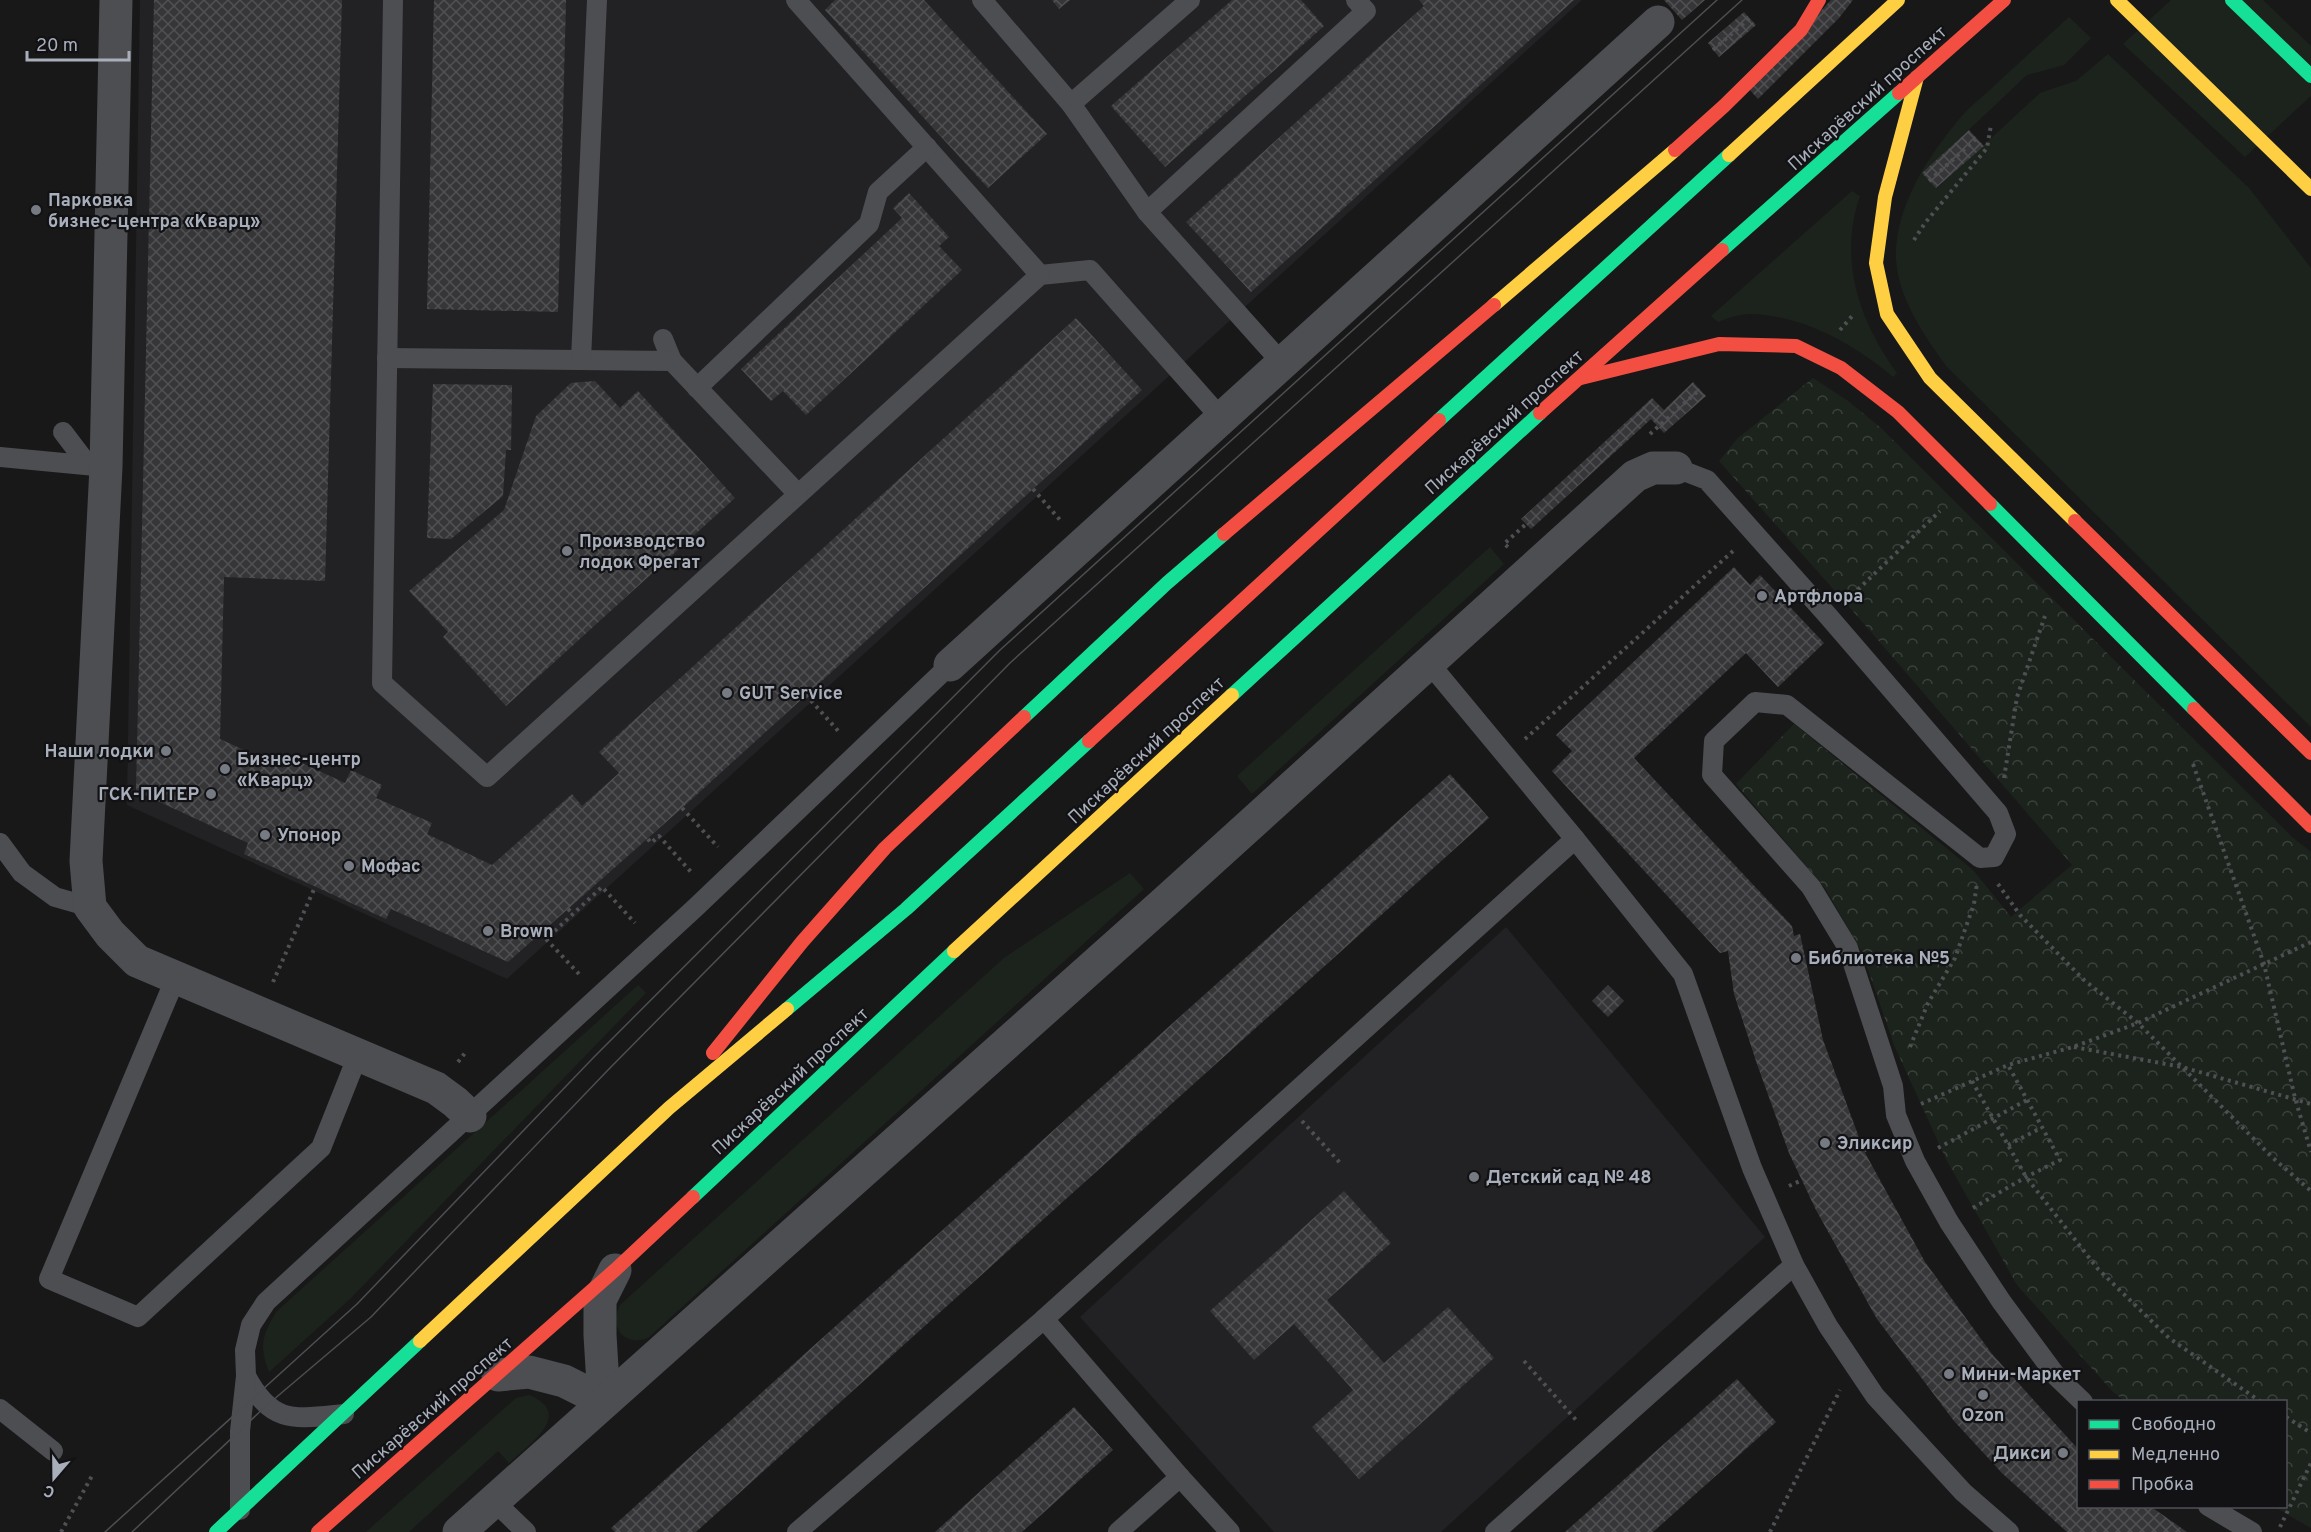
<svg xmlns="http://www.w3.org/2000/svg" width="2311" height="1532" viewBox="0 0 2311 1532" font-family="Overpass,sans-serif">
<defs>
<pattern id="park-crowns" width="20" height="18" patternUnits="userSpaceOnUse" patternTransform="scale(1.5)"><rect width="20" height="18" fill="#1c231c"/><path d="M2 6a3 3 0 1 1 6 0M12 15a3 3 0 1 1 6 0" fill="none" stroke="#3a403b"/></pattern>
<pattern id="building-cross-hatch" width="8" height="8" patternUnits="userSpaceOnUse" patternTransform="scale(1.5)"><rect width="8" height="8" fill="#363638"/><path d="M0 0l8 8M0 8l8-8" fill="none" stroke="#505153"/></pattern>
</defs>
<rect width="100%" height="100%" fill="#181819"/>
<g fill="#222225">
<path d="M 140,0 L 1582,0 L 507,979 L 127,805 Z"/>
<path d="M 1506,927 L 1765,1237 L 1441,1532 L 1274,1532 L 1080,1317 Z"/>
</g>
<g fill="#1c231c">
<path d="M 2171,0 L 2263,0 L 2311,46 L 2311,96 L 2245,157 L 2123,44 Z"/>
<path d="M 2069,17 L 2091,38 L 2064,65 L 2027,75 L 1923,173 L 1937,188 L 2040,93 L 2076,81 L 2108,54 L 2249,188 L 2311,268 L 2311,727 L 1947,367 C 1924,335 1899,300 1896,260 C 1894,207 1929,155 1961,117 C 1971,105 1984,96 1995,85 C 2019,63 2044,40 2069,17 Z"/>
<path d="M 1852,191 L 1860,196 C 1838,259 1859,321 1897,373 L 1893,377 C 1854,344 1802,315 1750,314 C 1739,314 1728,318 1718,322 L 1711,316 Z"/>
<path d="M 1490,547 L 1504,564 L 1252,794 L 1237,776 Z"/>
<path d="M 1130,873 L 1144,889 L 648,1338 C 623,1347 609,1327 620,1305 L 1004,958 Z"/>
<path d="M 638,985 L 646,993 L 351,1298 L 269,1372 C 259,1346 262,1336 276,1312 Z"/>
<path d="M 529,1395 C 575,1414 529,1444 509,1463 L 498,1451 L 409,1532 L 366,1532 L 516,1398 Z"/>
</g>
<path fill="url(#park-crowns)" d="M 1813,378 L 1848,401 L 1881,428 L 2292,837 L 2311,852 L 2311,1528 L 2275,1507 L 2286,1506 L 2286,1402 L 2125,1401 L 2113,1392 L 2017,1285 L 1947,1161 L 1894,1045 L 1862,952 L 1825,888 L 1736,784 L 1794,724 L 1973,870 L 2011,917 L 2072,865 L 1852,610 L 1719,461 L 1738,438 Z"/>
<g fill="url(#building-cross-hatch)">
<path d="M 154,0 L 342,0 L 325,581 L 224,577 L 220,739 L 283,768 L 289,757 L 345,783 L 351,770 L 382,785 L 376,798 L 432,823 L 427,834 L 492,865 L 572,794 L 582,806 L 619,773 L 599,752 L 1076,318 L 1142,390 L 682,808 L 508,962 L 391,909 L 386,919 L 244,854 L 248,843 L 136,791 Z"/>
<path d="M 434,0 L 566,0 L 558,312 L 427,309 Z"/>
<path d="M 835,0 L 924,0 L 1047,134 L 988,188 L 825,10 Z"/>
<path d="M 1052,0 L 1070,0 L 1059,9 Z"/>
<path d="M 1232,0 L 1301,0 L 1324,26 L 1165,167 L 1111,106 Z"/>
<path d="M 1419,0 L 1574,0 L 1251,292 L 1186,222 L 1424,6 Z"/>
<path d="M 1664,0 L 1705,0 L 1682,20 Z"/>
<path d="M 1831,0 L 1853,0 L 1839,18 L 1758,99 L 1749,89 Z"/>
<path d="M 1744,12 L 1756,25 L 1719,57 L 1708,43 Z"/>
<path d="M 1969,130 L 1984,146 L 1936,188 L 1922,173 Z"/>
<path d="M 909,193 L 949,237 L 939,246 L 962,270 L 806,415 L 783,391 L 771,401 L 741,369 L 902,218 L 893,208 Z"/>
<path d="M 595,381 L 620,408 L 638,391 L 735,498 L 506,706 L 443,637 L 448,632 L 409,591 L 504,510 L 536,416 L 571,383 Z"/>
<path d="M 1693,382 L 1706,396 L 1664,433 L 1651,419 L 1531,529 L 1521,519 L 1652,398 L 1664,410 Z"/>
<path d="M 433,384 L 512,385 L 511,450 L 506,450 L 503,496 L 451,539 L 427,538 Z"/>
<path d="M 1734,567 L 1750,585 L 1760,575 L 1824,643 L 1778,687 L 1746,653 L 1634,758 L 1792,926 L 1794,936 L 1800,934 L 1823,1040 L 1864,1151 L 1925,1262 L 1992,1354 L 2078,1449 L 2078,1506 L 2150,1506 L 2187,1532 L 2067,1532 L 2002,1473 L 1954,1421 L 1877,1319 L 1816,1210 L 1789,1153 L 1757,1064 L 1734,994 L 1728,951 L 1720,953 L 1552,771 L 1572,751 L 1556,735 Z"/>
<path d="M 1450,774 L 1489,818 L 696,1532 L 615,1532 L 611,1528 Z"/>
<path d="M 1608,985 L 1624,1001 L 1608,1017 L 1592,1001 Z"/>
<path d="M 1344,1191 L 1391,1243 L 1327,1300 L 1384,1363 L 1448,1307 L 1494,1358 L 1359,1479 L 1312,1427 L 1353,1390 L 1294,1324 L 1254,1360 L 1210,1311 Z"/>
<path d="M 1737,1379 L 1776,1422 L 1653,1532 L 1565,1532 Z"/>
<path d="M 1074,1407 L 1113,1450 L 1022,1532 L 935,1532 Z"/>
</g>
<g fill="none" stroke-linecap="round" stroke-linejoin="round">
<g stroke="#4e5053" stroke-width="4" stroke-dasharray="3 4.5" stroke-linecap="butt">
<path d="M 1713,50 L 1750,18"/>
<path d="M 1929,181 L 1977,138"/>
<path d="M 1914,240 L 1925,223 L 1987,148 L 1991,125"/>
<path d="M 1840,330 L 1853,315"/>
<path d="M 1650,434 L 1699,390"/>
<path d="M 1033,489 L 1060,520"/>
<path d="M 1508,547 L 1504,544 L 1526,524"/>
<path d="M 1847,600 L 1940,511"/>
<path d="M 806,695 L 840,733"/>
<path d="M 1525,739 L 1733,551"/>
<path d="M 2193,764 L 2264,964 L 2295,1098 L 2311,1152"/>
<path d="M 2004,778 L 2017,697 L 2045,616"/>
<path d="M 682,808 L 718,847"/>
<path d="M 648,839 L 651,843 L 659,836 L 691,872"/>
<path d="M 1998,884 L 2020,915 L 2084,980 L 2138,1023 L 2273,1158 L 2311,1191"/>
<path d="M 568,909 L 573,914"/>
<path d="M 579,974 L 546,939 L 602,887 L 635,923"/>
<path d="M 273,982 L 315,887"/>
<path d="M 1910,1047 L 1928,1003 L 1955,958 L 1974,904 L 1977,883"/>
<path d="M 2074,1047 L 2182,1067 L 2311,1104"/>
<path d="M 458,1062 L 465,1053"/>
<path d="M 1972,1081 L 2026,1177 L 2098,1269 L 2169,1338 L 2261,1402"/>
<path d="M 1921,1104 L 2008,1065 L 2073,1047 L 2138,1023 L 2311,942"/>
<path d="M 1302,1121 L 1342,1165"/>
<path d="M 2008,1145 L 2041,1128"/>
<path d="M 1938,1148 L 2027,1100"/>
<path d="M 1864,1151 L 1876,1138"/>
<path d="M 1789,1186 L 1802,1180"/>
<path d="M 1973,1208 L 2026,1177 L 2060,1160 L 2008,1065"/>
<path d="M 1524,1361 L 1577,1421"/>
<path d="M 2286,1417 L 2311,1433"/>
<path d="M 2280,1527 L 2311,1463"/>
<path d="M 61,1532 L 93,1474"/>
<path d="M 1770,1532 L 1840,1390"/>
</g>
<g stroke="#4c4e52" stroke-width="20">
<path d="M 393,0 L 382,683 L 487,777 L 1040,275 L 1090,270 L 1221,418"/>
<path d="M 796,0 L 1040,275"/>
<path d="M 982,0 L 1071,104 L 1147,212 L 1282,363"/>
<path d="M 1071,104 L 1190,0"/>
<path d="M 1147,212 L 1366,11 L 1356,0"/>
<path d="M 663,339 L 672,361"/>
<path d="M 387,358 L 672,361 L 798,494"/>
<path d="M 581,360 L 597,0"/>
<path d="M 697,388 L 869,224 L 878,192 L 927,147"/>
<path d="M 63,432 L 88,465"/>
<path d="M 0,457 L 106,467"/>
<path d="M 1676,468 L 1707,480 L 1829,617 L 1998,813 L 2006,834 L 1994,857 L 1980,858 L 1787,705 L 1755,702 L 1714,741 L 1712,775 L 1811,887 L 1848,948 L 1893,1086 L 1896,1115 L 1915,1161 L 1949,1222 L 2001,1301 L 2057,1377 L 2083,1402"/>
<path d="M 1429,663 L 1575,839 L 1683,974 L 1752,1168 L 1794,1265 L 1828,1326 L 1875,1396 L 1963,1492 L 2009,1532"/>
<path d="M 0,843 L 22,873 L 55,897 L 90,907"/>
<path d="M 176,977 L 49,1279 L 138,1317 L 321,1148 L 358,1055"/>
<path d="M 1044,1319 L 1180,1477 L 1230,1532"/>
<path d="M 246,1376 C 272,1425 294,1419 344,1414"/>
<path d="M 0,1409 L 53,1451"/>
<path d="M 494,1501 L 526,1532"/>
<path d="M 2208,1506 L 2252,1532"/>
<path d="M 240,1510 L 240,1431 L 246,1376 L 245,1350 L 251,1325 L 266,1302 L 695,908 L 950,665"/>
<path d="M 797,1532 L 1044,1319 L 1575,839"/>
<path d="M 1118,1532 L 1180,1477"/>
<path d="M 1495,1532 L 1794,1265"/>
</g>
<g stroke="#4c4e52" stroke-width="33">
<path d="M 116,0 L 106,467 L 86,861 L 90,907 L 110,934 L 137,961 L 436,1088 L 455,1102 L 470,1116"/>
<path d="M 950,665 L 1658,22"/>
<path d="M 498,1375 L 529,1372 L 564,1381 L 604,1401"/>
<path d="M 604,1401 L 600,1335 L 600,1300 L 615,1270"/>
<path d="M 459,1532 L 1166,901 L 1635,476 L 1653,468 L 1676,468"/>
</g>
<g stroke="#16e098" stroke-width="14">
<path d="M 2232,0 L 2311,76"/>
<path d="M 1722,250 L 1899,93"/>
<path d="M 1439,420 L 1729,155"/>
<path d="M 1990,504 L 2194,709"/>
<path d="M 1232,695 L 1540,413"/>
<path d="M 1024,717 L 1167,583 L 1224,534"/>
<path d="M 787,1009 L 906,909 L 1089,741"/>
<path d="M 693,1197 L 954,951"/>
<path d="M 216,1532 L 420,1341"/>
</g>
<g stroke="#ffcf43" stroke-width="14">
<path d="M 2117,0 L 2311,189"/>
<path d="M 1917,77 L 1885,197 L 1876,263 L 1887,314 L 1930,378 L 2075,521"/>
<path d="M 1729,155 L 1898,0"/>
<path d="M 1494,305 L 1675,150"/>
<path d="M 954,951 L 1232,695"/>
<path d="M 420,1341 L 669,1108 L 787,1009"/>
</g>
<g stroke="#f24e42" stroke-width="14">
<path d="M 1899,93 L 2004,0"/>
<path d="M 1581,378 L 1719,344 L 1796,346 L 1841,368 L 1898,412 L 1990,504"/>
<path d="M 1540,413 L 1722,250"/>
<path d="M 2075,521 L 2311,753"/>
<path d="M 1224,534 L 1494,305"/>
<path d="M 2194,709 L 2311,826"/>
<path d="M 1089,741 L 1439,420"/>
<path d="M 713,1053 L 802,942 L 885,848 L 1024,717"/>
<path d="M 318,1532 L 615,1270 L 693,1197"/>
</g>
<g stroke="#4c4e51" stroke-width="1.5">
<path d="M 105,1532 L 357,1304 L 594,1057 L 1000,650 L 1717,0"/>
<path d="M 132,1532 L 266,1406 L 371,1317 L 608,1070 L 1010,663 L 1742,0"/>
</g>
<path stroke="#f24e42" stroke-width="14" d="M 1675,150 L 1724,106 L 1801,30 L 1819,0"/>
</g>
<g fill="#767a82" stroke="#121215" stroke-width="2">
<circle cx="36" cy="210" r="6"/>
<circle cx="567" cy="551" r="6"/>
<circle cx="1762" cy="596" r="6"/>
<circle cx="727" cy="693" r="6"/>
<circle cx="166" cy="751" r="6"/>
<circle cx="225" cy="769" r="6"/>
<circle cx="211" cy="794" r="6"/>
<circle cx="265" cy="835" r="6"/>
<circle cx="349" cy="866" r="6"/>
<circle cx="488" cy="931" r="6"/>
<circle cx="1796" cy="958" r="6"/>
<circle cx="1825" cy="1143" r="6"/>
<circle cx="1474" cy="1177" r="6"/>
<circle cx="1949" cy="1374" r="6"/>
<circle cx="1983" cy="1395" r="6"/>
<circle cx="2063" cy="1453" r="6"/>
</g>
<g text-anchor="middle" stroke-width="4.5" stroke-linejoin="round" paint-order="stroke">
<g font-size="18" fill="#a8afbb" stroke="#121215">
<text transform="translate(1867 98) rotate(-42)" y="6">Пискарёвский проспект</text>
<text transform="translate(1504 422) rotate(-42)" y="6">Пискарёвский проспект</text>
<text transform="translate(1146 750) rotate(-43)" y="6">Пискарёвский проспект</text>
<text transform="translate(790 1081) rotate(-43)" y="6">Пискарёвский проспект</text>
<text transform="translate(432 1408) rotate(-41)" y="6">Пискарёвский проспект</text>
</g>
<g font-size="18" font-weight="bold" fill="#a8afbb" stroke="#121215" text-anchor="start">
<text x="48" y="206">Парковка<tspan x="48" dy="21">бизнес-центра «Кварц»</tspan></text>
<text x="579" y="547">Производство<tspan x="579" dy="21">лодок Фрегат</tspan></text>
<text x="1774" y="602">Артфлора</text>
<text x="739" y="699">GUT Service</text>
<text x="154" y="757" text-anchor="end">Наши лодки</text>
<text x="237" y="765">Бизнес-центр<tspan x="237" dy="21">«Кварц»</tspan></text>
<text x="199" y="800" text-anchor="end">ГСК-ПИТЕР</text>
<text x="277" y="841">Упонор</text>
<text x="361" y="872">Мофас</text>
<text x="500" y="937">Brown</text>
<text x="1808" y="964">Библиотека №5</text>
<text x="1837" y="1149">Эликсир</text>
<text x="1486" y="1183">Детский сад № 48</text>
<text x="1961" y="1380">Мини-Маркет</text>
<text x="1983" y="1421" text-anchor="middle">Ozon</text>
<text x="2051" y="1459" text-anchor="end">Дикси</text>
</g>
</g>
<rect x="2077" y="1400" width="210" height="108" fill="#121215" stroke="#4e5157" stroke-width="1.5"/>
<rect x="2089" y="1420" width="30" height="9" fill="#16e098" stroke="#4e5157" stroke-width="1.5"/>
<text x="2131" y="1430" font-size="18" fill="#a8afbb">Свободно</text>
<rect x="2089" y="1450" width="30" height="9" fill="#ffcf43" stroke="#4e5157" stroke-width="1.5"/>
<text x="2131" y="1460" font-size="18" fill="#a8afbb">Медленно</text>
<rect x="2089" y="1480" width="30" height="9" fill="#f24e42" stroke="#4e5157" stroke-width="1.5"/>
<text x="2131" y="1490" font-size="18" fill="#a8afbb">Пробка</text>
<g transform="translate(54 1478) rotate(200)" stroke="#121215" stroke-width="4.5" paint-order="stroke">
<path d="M0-4.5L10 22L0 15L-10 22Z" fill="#a8afbb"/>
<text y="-9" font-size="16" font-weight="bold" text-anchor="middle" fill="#a8afbb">С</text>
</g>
<path d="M27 51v9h102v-9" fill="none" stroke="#a8afbb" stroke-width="3"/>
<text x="36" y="51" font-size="18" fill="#a8afbb" stroke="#121215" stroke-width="4.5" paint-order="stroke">20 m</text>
</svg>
